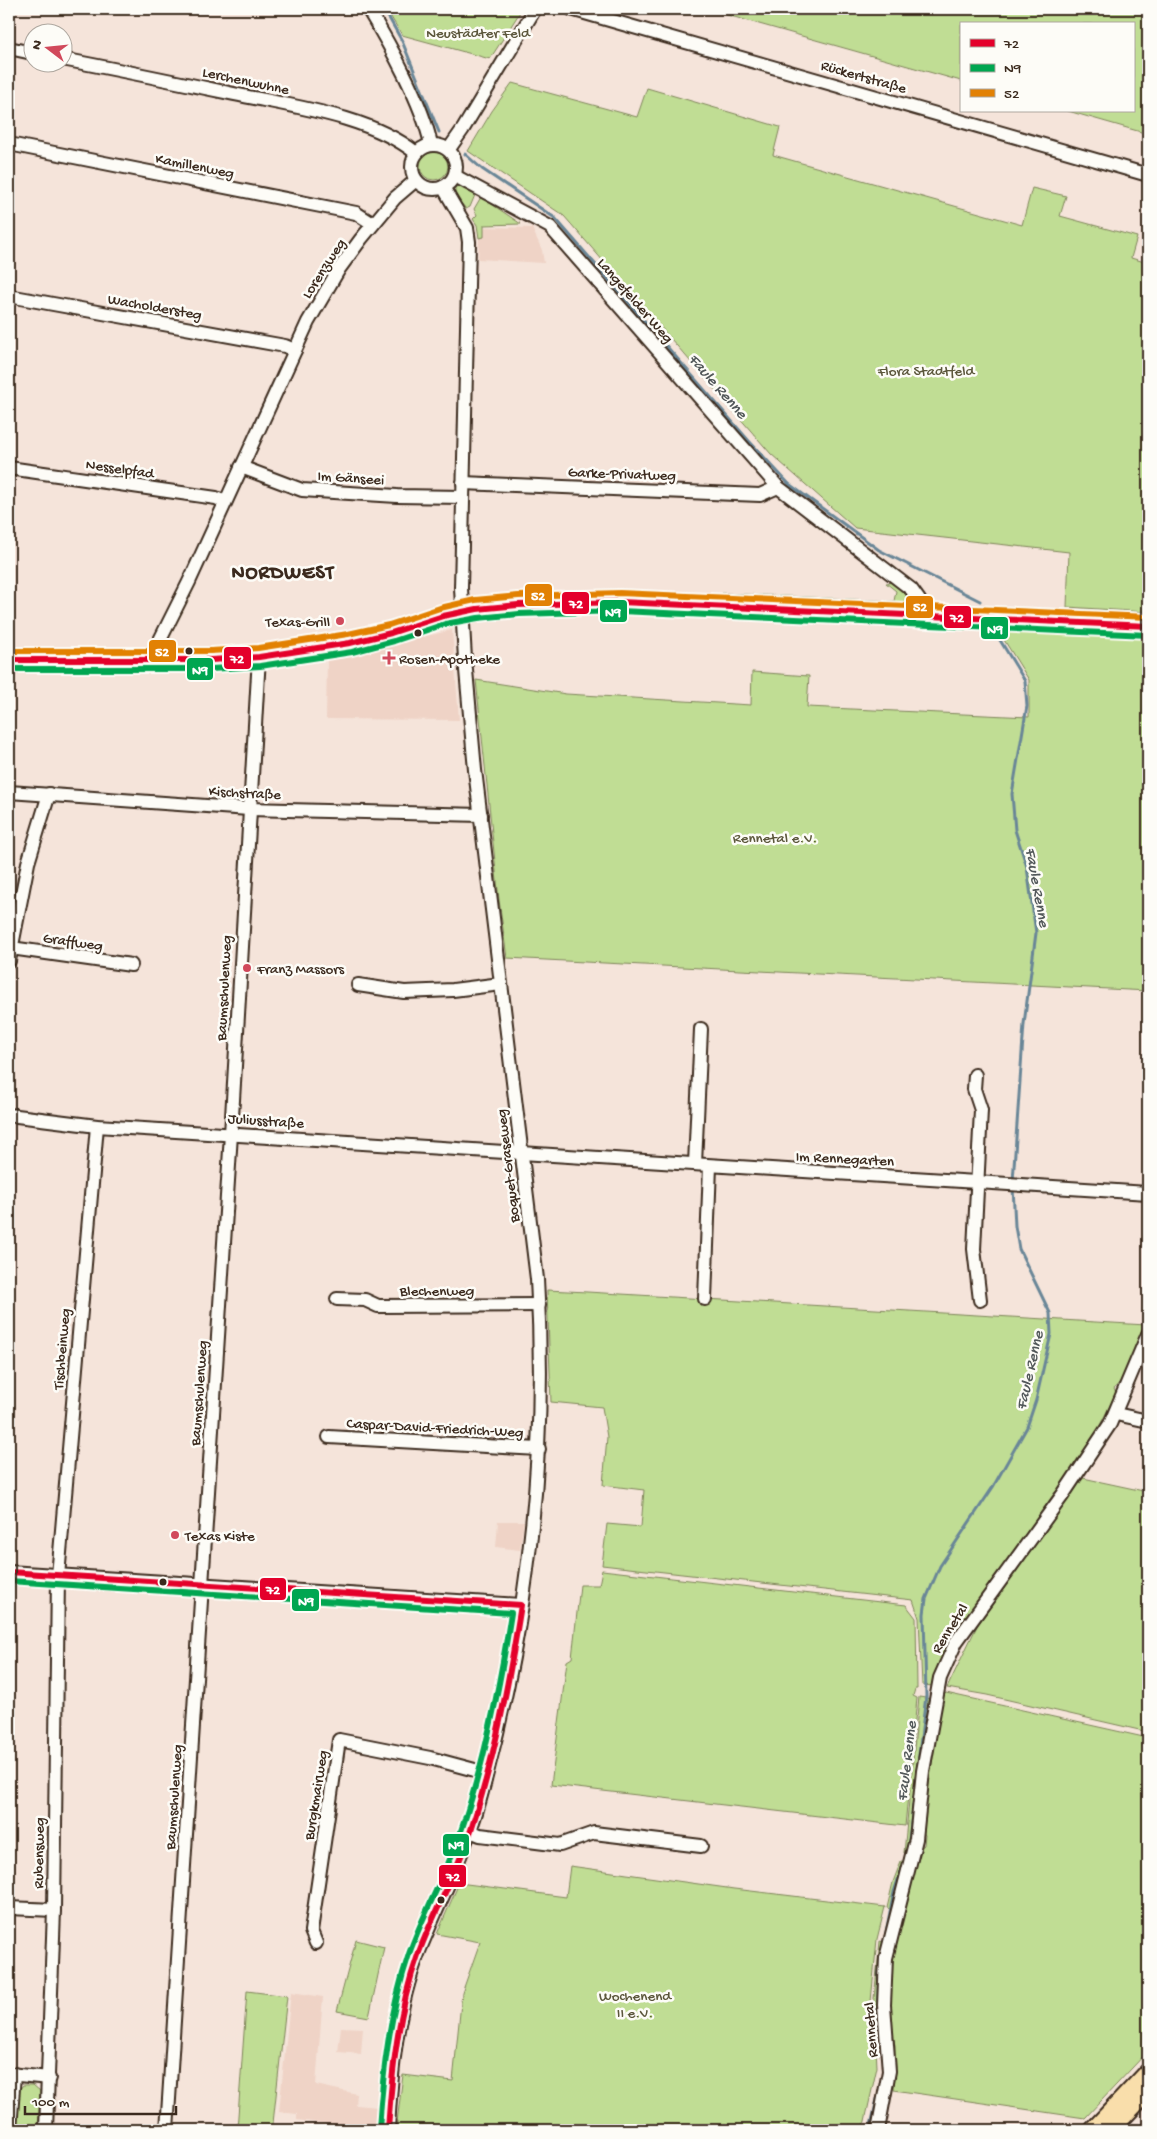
<svg xmlns="http://www.w3.org/2000/svg" width="1157" height="2139" viewBox="0 0 1157 2139" font-family="'Gochi Hand',sans-serif">
<rect width="100%" height="100%" fill="#f5e4da"/>
<filter id="ink" filterUnits="userSpaceOnUse"><feTurbulence type="fractalNoise" baseFrequency=".02" numOctaves="2"/><feDisplacementMap in="SourceGraphic" scale="10" xChannelSelector="R" yChannelSelector="G"/><feConvolveMatrix kernelMatrix="1 2 1 2 8 2 1 2 1" color-interpolation-filters="sRGB"/></filter>
<g filter="url(#ink)">
<g fill="#efd3c6">
<path d="M 485,227 L 532,228 L 542,250 L 544,263 L 478,259 L 479,239 Z"/>
<path d="M 452,630 L 459,720 L 326,719 L 327,660 Z"/>
<path d="M 498,1521 L 524,1521 L 520,1550 L 496,1547 Z"/>
<path d="M 291,1992 L 323,1997 L 316,2085 L 357,2094 L 356,2105 L 379,2107 L 379,2130 L 349,2130 L 350,2127 L 297,2120 L 297,2114 L 279,2112 Z"/>
<path d="M 341,2027 L 363,2028 L 361,2054 L 338,2052 Z"/>
</g>
<g fill="#c0dd94" stroke="#7e8459">
<path d="M 386,9 L 522,9 L 490,59 L 402,35 Z"/>
<path d="M 706,9 L 1148,9 L 1148,134 L 1068,111 L 1133,111 L 1133,24 L 961,24 L 961,81 Z"/>
<path d="M 512,83 L 637,117 L 647,88 L 780,127 L 773,155 L 1022,225 L 1032,188 L 1066,196 L 1060,216 L 1137,237 L 1131,258 L 1148,263 L 1148,612 L 1067,607 L 1069,552 L 855,528 L 771,454 L 564,216 L 468,151 L 492,111 Z"/>
<circle cx="434" cy="166" r="14"/>
<path d="M 460,186 L 475,195 L 470,207 L 466,209 L 455,196 L 455,187 Z"/>
<path d="M 481,197 L 521,224 L 484,225 L 484,237 L 479,238 L 477,225 L 473,219 L 477,215 L 474,209 Z"/>
<path d="M 894,582 L 904,590 L 908,596 L 901,606 L 722,599 L 722,593 L 894,601 L 896,591 L 886,583 Z"/>
<path d="M 596,590 L 633,590 L 632,595 L 596,595 Z"/>
<path d="M 996,627 L 1148,634 L 1148,991 L 507,958 L 499,900 L 476,680 L 566,694 L 751,705 L 752,672 L 809,676 L 807,707 L 1029,717 L 1029,680 Z"/>
<path d="M 547,1290 L 587,1292 L 1146,1325 L 1123,1378 L 1114,1389 L 1116,1393 C 1100,1425 1081,1467 1055,1492 L 956,1633 L 939,1662 L 933,1686 L 922,1685 L 919,1618 L 913,1600 L 602,1565 L 607,1524 L 641,1527 L 644,1490 L 603,1485 L 607,1437 L 602,1407 L 551,1402 Z"/>
<path d="M 1083,1478 L 1148,1492 L 1148,1732 L 987,1695 L 947,1688 L 977,1626 Z"/>
<path d="M 602,1570 L 906,1605 L 916,1618 L 917,1689 L 915,1689 L 913,1696 L 917,1698 L 905,1826 L 551,1785 L 567,1661 L 572,1658 L 580,1585 L 599,1585 Z"/>
<path d="M 946,1693 L 1148,1738 L 1148,2051 L 1085,2118 L 894,2090 L 895,2045 L 890,2024 L 889,1977 L 895,1945 L 920,1848 L 924,1845 L 925,1835 L 922,1831 L 942,1696 Z"/>
<path d="M 919,1697 L 932,1699 L 909,1855 L 904,1853 Z"/>
<path d="M 901,1861 L 906,1862 L 894,1910 L 887,1908 L 893,1882 Z"/>
<path d="M 570,1866 L 734,1889 L 885,1907 L 877,1939 L 869,2022 L 876,2047 L 877,2067 L 863,2130 L 396,2130 L 403,2075 L 453,2081 L 462,1993 L 480,1942 L 437,1934 L 459,1883 L 566,1897 Z"/>
<path d="M 356,1940 L 384,1947 L 369,2017 L 337,2011 Z"/>
<path d="M 880,1941 L 887,1943 L 881,2014 L 872,2017 Z"/>
<path d="M 247,1991 L 287,1996 L 273,2123 L 262,2130 L 237,2130 Z"/>
<path d="M 23,2085 L 33,2085 L 40,2091 L 38,2130 L 16,2130 L 19,2090 Z"/>
</g>
<g fill="none" stroke-linecap="round" stroke-linejoin="round">
<g stroke="#698697" stroke-width="3">
<path d="M 384,9 L 402,41 L 439,132"/>
<path d="M 465,154 L 482,169 L 555,218 L 749,441 L 789,484 L 879,550 L 980,601"/>
<path d="M 995,632 L 1025,681 L 1027,706 L 1012,794 L 1015,830 L 1027,867 L 1036,933 L 1024,1024 L 1013,1181"/>
<path d="M 908,1848 L 926,1696 L 924,1614 L 926,1599 L 940,1566 L 993,1487 L 1027,1427 L 1036,1400 L 1051,1334 L 1050,1313 L 1019,1249 L 1015,1226 L 1013,1187"/>
<path d="M 882,1952 L 894,1892 L 902,1868"/>
<path d="M 879,1971 L 877,2013 L 881,2039"/>
<path d="M 870,2130 L 877,2099"/>
</g>
<g stroke="#3b2a1e" stroke-width="16">
<g id="minor">
<path d="M 368,9 C 390,45 422,103 431,144"/>
<path d="M 571,9 L 1148,175"/>
<path d="M 9,48 L 32,53"/>
<path d="M 62,59 C 120,70 177,82 234,94 C 290,106 371,116 416,153"/>
<path d="M 9,144 L 356,213 L 373,224"/>
<circle cx="434" cy="167" r="22"/>
<path d="M 449,149 L 463,129 L 535,9"/>
<path d="M 455,176 L 550,227 L 778,487 L 911,589 L 919,600 L 923,615"/>
<path d="M 9,296 L 285,346 L 295,350"/>
<path d="M 241,467 L 302,490 L 397,496 L 463,497"/>
<path d="M 9,468 L 216,498 L 225,502"/>
<path d="M 463,483 L 760,495 L 778,487"/>
<path d="M 9,660 L 211,660 L 259,657 L 350,643 L 391,633 L 443,616 L 477,609 L 518,605 L 620,602 L 1148,626"/>
<path d="M 156,660 L 158,644 L 189,582 L 308,322 L 339,269 L 361,239 L 395,198 L 416,180"/>
<path d="M 9,792 L 249,809 L 481,815"/>
<path d="M 11,948 L 131,965"/>
<path d="M 9,961 L 28,863 L 49,794"/>
<path d="M 358,985 L 404,992 L 453,990 L 501,984"/>
<path d="M 975,1075 L 974,1089 L 981,1110 L 974,1249 L 980,1300"/>
<path d="M 9,1115 L 97,1126 L 1148,1193"/>
<path d="M 695,1164 L 701,1029"/>
<path d="M 337,1299 L 365,1300 L 378,1306 L 539,1305"/>
<path d="M 705,1299 L 710,1166"/>
<path d="M 1116,1414 L 1148,1421"/>
<path d="M 329,1437 L 539,1449"/>
<path d="M 9,1572 L 521,1605"/>
<path d="M 470,1831 L 480,1835 L 560,1845 L 594,1833 L 701,1846"/>
<path d="M 9,1908 L 54,1910"/>
<path d="M 316,1943 L 311,1931 L 339,1740 L 430,1758 L 486,1773"/>
<path d="M 9,2074 L 49,2078"/>
<path d="M 10,2130 L 14,2074"/>
<path d="M 46,2130 L 54,1910 L 58,1576 L 97,1126"/>
<path d="M 167,2130 L 231,1134 L 259,657"/>
<path d="M 388,2130 C 391,2072 397,2008 418,1954 C 439,1901 465,1853 480,1799 C 527,1630 548,1453 537,1279 L 475,770 L 465,659 L 461,588 L 469,242 L 467,228 L 443,187"/>
<path d="M 878,2130 L 889,2071 L 884,2005 L 886,1958 L 916,1839 L 923,1771 L 940,1678 L 956,1642 L 1062,1496 L 1110,1424 L 1148,1334"/>
</g>
</g>
<g stroke="#3b2a1e" stroke-width="20">
<g id="major">
<path d="M 1093,2130 L 1148,2072"/>
<path d="M 1111,2130 L 1148,2091"/>
</g>
</g>
<use href="#minor" stroke="#fdfcf7" stroke-width="12"/>
<use href="#major" stroke="#f9deab" stroke-width="16"/>
<g stroke="#fdfcf7" stroke-width="10">
<g id="bus-1">
<path d="M 9,660 L 211,660 L 259,657 L 350,643 L 391,633 L 443,616 L 477,609 L 518,605 L 620,602 L 1148,626"/>
<path d="M 9,1572 L 521,1605 C 509,1681 495,1757 471,1830 C 457,1873 433,1913 418,1955 C 398,2011 392,2071 388,2130"/>
</g>
</g>
<g stroke="#fdfcf7" stroke-width="10">
<g id="bus-2">
<path d="M 9,669 L 211,669 L 260,666 L 352,652 L 394,641 L 445,624 L 478,618 L 519,614 L 620,611 L 1148,635"/>
<path d="M 9,1581 L 511,1613 C 500,1685 486,1758 462,1828 C 448,1871 424,1911 409,1954 C 390,2011 383,2070 379,2129"/>
</g>
</g>
<g stroke="#fdfcf7" stroke-width="10">
<path id="bus-3" d="M 9,651 L 211,651 L 258,648 L 348,634 L 389,625 L 440,608 L 475,600 L 518,596 L 620,593 L 1148,617"/>
</g>
<use href="#bus-1" stroke="#e4002b" stroke-width="6"/>
<use href="#bus-2" stroke="#00a651" stroke-width="6"/>
<use href="#bus-3" stroke="#e28104" stroke-width="6"/>
</g>
</g>
<g fill="#d1495b" stroke="#fdfcf7" stroke-width="2">
<circle cx="340" cy="621" r="5"/>
<path d="M386.5 650.5h5v5h5v5h-5v5h-5v-5h-5v-5h5z"/>
<circle cx="247" cy="968" r="5"/>
<circle cx="175" cy="1535" r="5"/>
</g>
<g fill="#3b2a1e" stroke="#fdfcf7" stroke-width="2">
<circle cx="418" cy="633" r="4.5"/>
<circle cx="189" cy="651" r="4.5"/>
<circle cx="163" cy="1582" r="4.5"/>
<circle cx="441" cy="1900" r="4.5"/>
</g>
<g text-anchor="middle" stroke-width="5" stroke-linejoin="round" paint-order="stroke">
<g font-size="15" fill="#5c573c" stroke="#fdfcf7">
<text x="478" y="37">Neustädter Feld</text>
<text x="926" y="375">Flora Stadtfeld</text>
<text x="775" y="842">Rennetal e.V.</text>
<text x="635" y="2000">Wochenend<tspan x="635" dy="17">II e.V.</tspan></text>
</g>
<g font-size="15" fill="#3b2a1e" stroke="#fdfcf7">
<text transform="translate(864 76) rotate(16)" y="5">Rückertstraße</text>
<text transform="translate(246 80) rotate(12)" y="5">Lerchenwuhne</text>
<text transform="translate(195 165) rotate(11)" y="5">Kamillenweg</text>
<text transform="translate(323 268) rotate(-57)" y="5">Lorenzweg</text>
<text transform="translate(636 300) rotate(49)" y="5">Langefelder Weg</text>
<text transform="translate(155 306) rotate(10)" y="5">Wacholdersteg</text>
<text transform="translate(120 468) rotate(8)" y="5">Nesselpfad</text>
<text transform="translate(622 473) rotate(2)" y="5">Garke-Privatweg</text>
<text transform="translate(351 477) rotate(4)" y="5">Im Gänseei</text>
<text transform="translate(245 792) rotate(3)" y="5">Kischstraße</text>
<text transform="translate(73 941) rotate(8)" y="5">Graffweg</text>
<text transform="translate(223 988) rotate(-87)" y="5">Baumschulenweg</text>
<text transform="translate(266 1120) rotate(4)" y="5">Juliusstraße</text>
<text transform="translate(845 1158) rotate(3)" y="5">Im Rennegarten</text>
<text transform="translate(507 1166) rotate(-97)" y="5">Boquet-Graseweg</text>
<text x="437" y="1295">Blechenweg</text>
<text transform="translate(61 1349) rotate(-85)" y="5">Tischbeinweg</text>
<text transform="translate(198 1393) rotate(-86)" y="5">Baumschulenweg</text>
<text transform="translate(435 1427) rotate(3)" y="5">Caspar-David-Friedrich-Weg</text>
<text transform="translate(949 1628) rotate(-58)" y="5">Rennetal</text>
<text transform="translate(315 1795) rotate(-81)" y="5">Burgkmairweg</text>
<text transform="translate(173 1797) rotate(-86)" y="5">Baumschulenweg</text>
<text transform="translate(38 1853) rotate(-89)" y="5">Rubensweg</text>
<text transform="translate(870 2030) rotate(-94)" y="5">Rennetal</text>
</g>
<g font-size="15" fill="#3b2a1e" stroke="#fdfcf7" text-anchor="start">
<text x="330" y="626" text-anchor="end">Texas-Grill</text>
<text x="399" y="663">Rosen-Apotheke</text>
<text x="257" y="973">Franz Massors</text>
<text x="185" y="1540">Texas Kiste</text>
</g>
<g font-size="16" font-style="italic" fill="#52585a" stroke="#fdfcf7">
<text transform="translate(719 385) rotate(49)" y="6">Faule Renne</text>
<text transform="translate(1039 887) rotate(80)" y="6">Faule Renne</text>
<text transform="translate(1028 1370) rotate(-77)" y="6">Faule Renne</text>
<text transform="translate(905 1761) rotate(-83)" y="6">Faule Renne</text>
</g>
<g font-size="20" font-weight="bold" letter-spacing="1" fill="#3b2a1e" stroke="#fdfcf7">
<text x="283" y="578">NORDWEST</text>
</g>
</g>
<g stroke="#fdfcf7" stroke-width="2">
<rect x="524" y="583" width="29" height="24" rx="5" fill="#e28104"/>
<rect x="561" y="591" width="29" height="24" rx="5" fill="#e4002b"/>
<rect x="905" y="595" width="29" height="24" rx="5" fill="#e28104"/>
<rect x="599" y="599" width="29" height="24" rx="5" fill="#00a651"/>
<rect x="943" y="605" width="29" height="24" rx="5" fill="#e4002b"/>
<rect x="980" y="616" width="29" height="24" rx="5" fill="#00a651"/>
<rect x="148" y="639" width="29" height="24" rx="5" fill="#e28104"/>
<rect x="223" y="646" width="29" height="24" rx="5" fill="#e4002b"/>
<rect x="186" y="657" width="28" height="24" rx="5" fill="#00a651"/>
<rect x="259" y="1577" width="28" height="24" rx="5" fill="#e4002b"/>
<rect x="291" y="1588" width="29" height="24" rx="5" fill="#00a651"/>
<rect x="442" y="1833" width="28" height="24" rx="5" fill="#00a651"/>
<rect x="438" y="1864" width="29" height="24" rx="5" fill="#e4002b"/>
</g>
<g font-size="14" text-anchor="middle" font-weight="bold" fill="#fff">
<text x="538" y="600">52</text>
<text x="576" y="608">72</text>
<text x="920" y="611">52</text>
<text x="613" y="616">N9</text>
<text x="957" y="622">72</text>
<text x="995" y="633">N9</text>
<text x="162" y="656">52</text>
<text x="237" y="663">72</text>
<text x="200" y="674">N9</text>
<text x="273" y="1594">72</text>
<text x="306" y="1605">N9</text>
<text x="456" y="1849">N9</text>
<text x="453" y="1881">72</text>
</g>
<rect width="1157" height="2139" fill="none" stroke="#fdfcf7" stroke-width="30"/>
<rect x="15" y="15" width="1127" height="2109" fill="none" stroke="#3b2a1e" stroke-width="2" filter="url(#ink)"/>
<rect x="960" y="22" width="175" height="90" fill="#fdfcf7" stroke="#afa8a0"/>
<rect x="970" y="39" width="25" height="8" fill="#e4002b" stroke="#afa8a0"/>
<text x="1004" y="48" font-size="15" fill="#3b2a1e">72</text>
<rect x="970" y="64" width="25" height="8" fill="#00a651" stroke="#afa8a0"/>
<text x="1004" y="72" font-size="15" fill="#3b2a1e">N9</text>
<rect x="970" y="89" width="25" height="8" fill="#e28104" stroke="#afa8a0"/>
<text x="1004" y="98" font-size="15" fill="#3b2a1e">52</text>
<g transform="translate(48 48) rotate(286)"><circle r="24" fill="#fdfcf7" stroke="#afa8a0"/>
<path d="M0-4L9 19L0 12L-9 19Z" fill="#d1495b"/>
<text y="-8" font-size="14" font-weight="bold" text-anchor="middle" fill="#3b2a1e">N</text>
</g>
<path d="M25 2106v8h151v-8" fill="none" stroke="#3b2a1e" stroke-width="2.5"/>
<text x="32" y="2106" font-size="15" fill="#3b2a1e" stroke="#fdfcf7" stroke-width="4" paint-order="stroke">100 m</text>
</svg>
